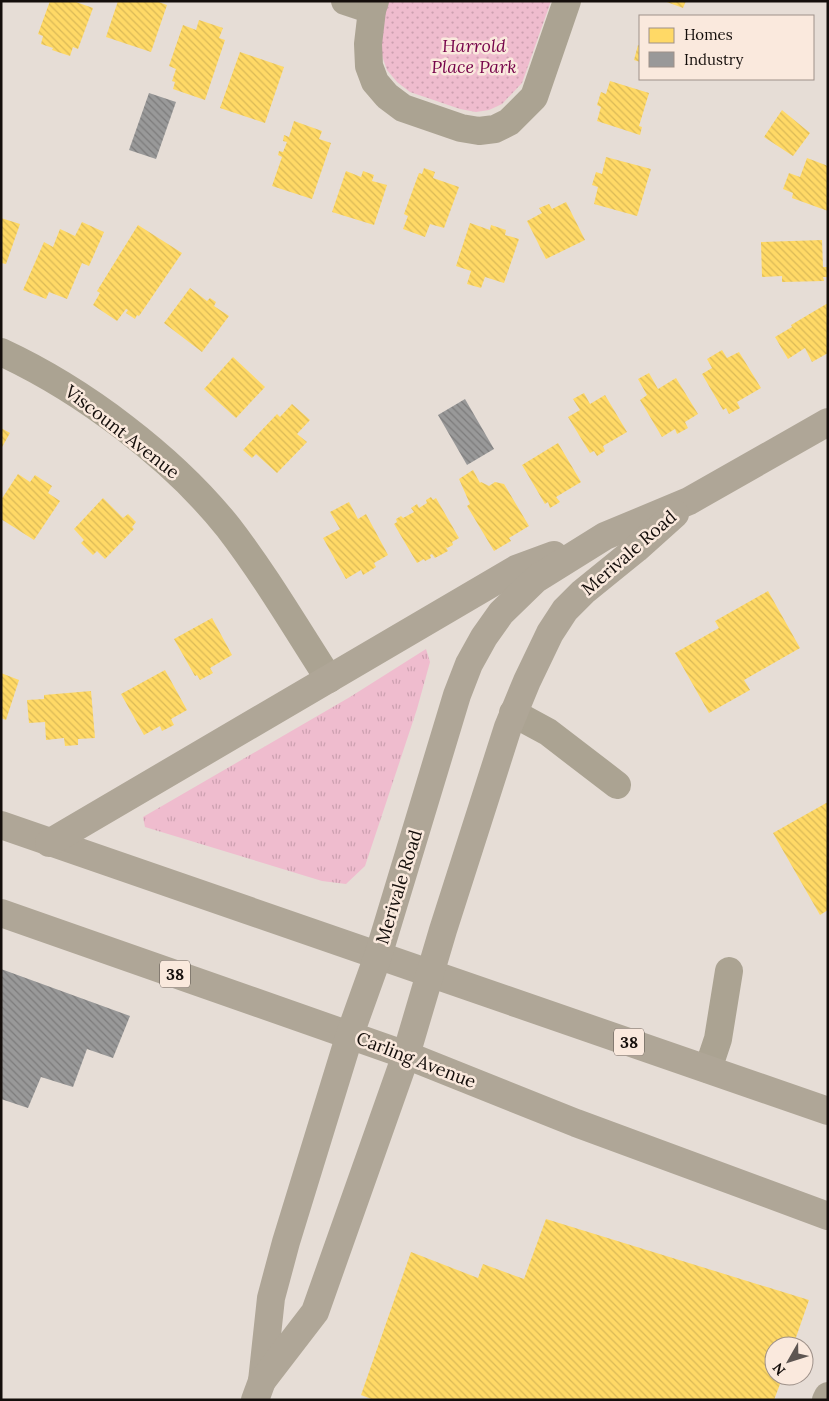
<svg xmlns="http://www.w3.org/2000/svg" width="829" height="1401" viewBox="0 0 829 1401" font-family="Lora,serif">
<defs>
<pattern id="grass-tufts" width="24" height="20" patternUnits="userSpaceOnUse" patternTransform="scale(1.25)"><rect width="24" height="20" fill="#efbcce"/><path d="M3 7l-1-3M5 7V3M7 7l1-3M15 17l-1-3M17 17v-4M19 17l1-3" fill="none" stroke="#cca0b0"/></pattern>
<pattern id="park-dots" width="8" height="8" patternUnits="userSpaceOnUse" patternTransform="scale(1.25)"><rect width="8" height="8" fill="#efbcce"/><path d="M2 2h.1M6 6h.1" fill="none" stroke="#cca0b0" stroke-width="1.8" stroke-linecap="round"/></pattern>
<pattern id="homes-back-hatch" width="6" height="6" patternUnits="userSpaceOnUse" patternTransform="scale(1.25)"><rect width="6" height="6" fill="#ffd966"/><path d="M-1 5l2 2M0 0l6 6M5-1l2 2" fill="none" stroke="#dab957"/></pattern>
<pattern id="industry-back-hatch" width="6" height="6" patternUnits="userSpaceOnUse" patternTransform="scale(1.25)"><rect width="6" height="6" fill="#999"/><path d="M-1 5l2 2M0 0l6 6M5-1l2 2" fill="none" stroke="#7c7b7b"/></pattern>
</defs>
<rect width="100%" height="100%" fill="#e6ddd6"/>
<path fill="url(#grass-tufts)" d="M 426,649 L 430,662 L 417,709 L 386,803 L 365,866 L 346,884 L 322,881 L 145,827 L 143,817 L 350,697 Z"/>
<path fill="url(#park-dots)" d="M 363,1 L 551,1 L 522,83 L 502,104 L 489,110 L 476,112 L 460,109 L 410,92 L 397,82 L 387,70 Z"/>
<g fill="url(#homes-back-hatch)">
<path d="M 50,1 L 73,1 L 93,8 L 78,49 L 73,47 L 70,56 L 52,50 L 53,48 L 41,44 L 43,36 L 38,34 Z"/>
<path d="M 118,1 L 156,1 L 167,5 L 151,52 L 106,37 Z"/>
<path d="M 664,1 L 686,1 L 683,8 Z"/>
<path d="M 199,20 L 223,28 L 219,38 L 225,40 L 205,100 L 173,89 L 175,82 L 172,81 L 176,69 L 169,66 L 183,25 L 196,30 Z"/>
<path d="M 638,45 L 640,46 L 640,62 L 634,60 Z"/>
<path d="M 240,52 L 284,67 L 265,123 L 220,108 Z"/>
<path d="M 610,81 L 649,93 L 639,126 L 642,127 L 640,135 L 597,121 L 601,107 L 597,105 L 601,92 L 606,94 Z"/>
<path d="M 782,110 L 810,133 L 793,156 L 764,137 Z"/>
<path d="M 294,121 L 322,131 L 319,139 L 331,143 L 312,199 L 272,186 L 282,157 L 278,155 L 279,151 L 283,152 L 287,142 L 283,141 L 284,135 L 289,137 Z"/>
<path d="M 606,157 L 651,169 L 637,216 L 594,204 L 598,187 L 592,185 L 596,172 L 602,174 Z"/>
<path d="M 807,158 L 828,166 L 828,211 L 792,198 L 793,193 L 783,189 L 789,173 L 800,177 Z"/>
<path d="M 424,168 L 435,172 L 433,178 L 459,187 L 444,228 L 430,224 L 425,237 L 403,229 L 408,216 L 404,214 L 419,173 L 422,174 Z"/>
<path d="M 346,171 L 361,177 L 363,171 L 374,175 L 372,181 L 387,185 L 374,225 L 332,212 Z"/>
<path d="M 566,202 L 585,240 L 546,259 L 527,221 L 542,213 L 539,208 L 549,204 L 552,209 Z"/>
<path d="M 1,218 L 20,224 L 6,264 L 1,263 Z"/>
<path d="M 82,222 L 104,232 L 89,266 L 82,263 L 67,299 L 49,292 L 46,299 L 23,290 L 44,242 L 53,247 L 60,229 L 75,236 Z"/>
<path d="M 470,223 L 490,230 L 491,225 L 506,230 L 505,235 L 519,239 L 504,283 L 485,277 L 481,288 L 467,284 L 471,271 L 456,266 Z"/>
<path d="M 138,225 L 182,253 L 139,316 L 137,315 L 135,319 L 126,313 L 128,310 L 126,309 L 117,321 L 93,305 L 100,293 L 97,291 Z"/>
<path d="M 822,240 L 823,267 L 828,267 L 828,277 L 823,277 L 824,281 L 782,282 L 782,276 L 762,277 L 761,242 Z"/>
<path d="M 190,288 L 207,301 L 210,298 L 216,302 L 214,306 L 229,316 L 202,352 L 164,323 Z"/>
<path d="M 828,303 L 828,353 L 812,362 L 805,348 L 788,359 L 775,337 L 792,327 L 791,325 Z"/>
<path d="M 722,350 L 727,358 L 739,352 L 761,388 L 737,402 L 740,408 L 729,414 L 726,408 L 723,410 L 702,374 L 712,368 L 707,359 Z"/>
<path d="M 233,357 L 265,387 L 236,418 L 204,389 Z"/>
<path d="M 649,373 L 658,389 L 676,378 L 698,414 L 685,422 L 688,428 L 677,434 L 675,429 L 662,437 L 640,400 L 647,395 L 638,379 Z"/>
<path d="M 584,393 L 590,404 L 605,395 L 627,432 L 603,446 L 605,451 L 597,456 L 594,451 L 590,453 L 568,417 L 580,410 L 573,399 Z"/>
<path d="M 292,404 L 310,420 L 297,434 L 307,442 L 277,473 L 256,454 L 252,458 L 243,450 L 277,414 L 280,417 Z"/>
<path d="M 1,428 L 10,433 L 1,449 Z"/>
<path d="M 558,443 L 581,482 L 556,497 L 560,502 L 550,508 L 548,502 L 545,504 L 522,465 Z"/>
<path d="M 473,470 L 480,483 L 481,482 L 489,486 L 495,482 L 504,484 L 529,526 L 509,538 L 511,541 L 494,551 L 467,506 L 470,504 L 459,479 Z"/>
<path d="M 18,474 L 30,482 L 35,475 L 52,486 L 48,493 L 60,501 L 34,540 L 1,519 L 1,500 Z"/>
<path d="M 431,497 L 433,500 L 436,498 L 459,538 L 452,542 L 453,545 L 447,548 L 445,546 L 448,551 L 435,558 L 432,554 L 430,555 L 431,558 L 425,561 L 424,559 L 417,563 L 394,524 L 397,522 L 396,519 L 401,516 L 403,518 L 414,512 L 411,508 L 417,504 L 419,508 L 427,503 L 426,500 Z"/>
<path d="M 103,498 L 123,518 L 128,514 L 136,522 L 132,527 L 134,529 L 105,559 L 97,551 L 93,555 L 81,543 L 84,540 L 74,529 Z"/>
<path d="M 349,502 L 358,519 L 366,514 L 388,555 L 374,563 L 376,567 L 363,575 L 361,570 L 346,579 L 323,538 L 340,529 L 330,512 Z"/>
<path d="M 768,591 L 800,648 L 744,680 L 750,690 L 709,713 L 675,653 L 719,628 L 715,621 Z"/>
<path d="M 212,618 L 232,655 L 210,668 L 213,673 L 200,680 L 197,675 L 195,676 L 174,639 Z"/>
<path d="M 165,670 L 187,710 L 171,719 L 174,725 L 162,731 L 160,726 L 144,735 L 121,694 Z"/>
<path d="M 1,673 L 19,680 L 6,720 L 1,718 Z"/>
<path d="M 91,691 L 95,738 L 78,739 L 78,745 L 65,746 L 64,738 L 46,740 L 45,722 L 29,723 L 27,700 L 44,699 L 44,695 Z"/>
<path d="M 828,802 L 828,910 L 820,915 L 773,833 Z"/>
<path d="M 546,1219 L 809,1300 L 793,1346 L 774,1346 L 774,1376 L 783,1376 L 774,1400 L 374,1400 L 361,1395 L 411,1252 L 478,1278 L 483,1264 L 524,1279 Z"/>
</g>
<g fill="url(#industry-back-hatch)">
<path d="M 149,93 L 176,102 L 156,159 L 129,150 Z"/>
<path d="M 465,399 L 494,449 L 467,465 L 438,415 Z"/>
<path d="M 1,969 L 130,1016 L 113,1058 L 87,1049 L 73,1087 L 41,1077 L 28,1108 L 1,1099 Z"/>
</g>
<g fill="none" stroke-linecap="round" stroke-linejoin="round">
<g stroke="#aba392" stroke-width="28">
<path d="M 345,1 L 372,10"/>
<path d="M 375,1 L 372,10 L 368,44 L 369,66 L 375,82 L 387,96 L 403,108 L 461,128 L 479,131 L 495,129 L 509,122 L 534,97 L 567,1"/>
<path d="M 1,352 C 83,390 172,457 228,527 C 265,575 296,628 329,679"/>
<path d="M 513,713 L 548,732 L 617,785"/>
<path d="M 708,1069 L 718,1039 L 729,971"/>
<path d="M 826,1400 L 828,1396"/>
</g>
<g stroke="#afa697" stroke-width="28">
<path d="M 1,825 L 828,1111"/>
<path d="M 49,843 L 516,569 L 554,555"/>
<path d="M 1,913 L 406,1055 L 576,1123 L 828,1216"/>
<path d="M 262,1381 L 271,1298 L 286,1242 L 350,1034 L 378,956 L 457,695 L 469,664 L 484,637 L 501,613 L 536,579 L 605,536 L 689,501 L 828,422"/>
<path d="M 255,1400 L 262,1381 L 315,1312 L 406,1055 L 443,930 L 508,727 L 527,681 L 550,633 L 565,610 L 583,592 L 636,549 L 675,514"/>
</g>
</g>
<g text-anchor="middle" stroke-width="5" stroke-linejoin="round" paint-order="stroke">
<g fill="#fae9dd" stroke="#59504a" stroke-width="1">
<rect x="160" y="960.5" width="30" height="27" rx="4"/>
<rect x="614" y="1028.5" width="30" height="27" rx="4"/>
</g>
<g font-size="16" font-weight="bold" fill="#140e0b">
<text x="175" y="980">38</text>
<text x="629" y="1048">38</text>
</g>
<g font-size="18" font-style="italic" fill="#76044a" stroke="#fae9dd">
<text x="474" y="52">Harrold<tspan x="474" dy="21">Place Park</tspan></text>
</g>
<g font-size="18" fill="#140e0b" stroke="#fae9dd">
<text transform="translate(122 432) rotate(38)" y="6">Viscount Avenue</text>
<text transform="translate(629 553) rotate(-41)" y="6">Merivale Road</text>
<text transform="translate(399 887) rotate(-73)" y="6">Merivale Road</text>
<text transform="translate(416 1060) rotate(21)" y="6">Carling Avenue</text>
</g>
</g>
<rect width="829" height="1401" fill="none" stroke="#140e0b" stroke-width="5"/>
<rect x="639" y="15" width="175" height="65" fill="#fae9dd" stroke="#9e9189"/>
<rect x="649" y="28" width="25" height="15" fill="#ffd966" stroke="#9e9189"/>
<text x="684" y="40" font-size="15" fill="#140e0b">Homes</text>
<rect x="649" y="52" width="25" height="15" fill="#999999" stroke="#9e9189"/>
<text x="684" y="65" font-size="15" fill="#140e0b">Industry</text>
<g transform="translate(789 1361) rotate(231)"><circle r="24" fill="#fae9dd" stroke="#9e9189"/>
<path d="M0-4L9 19L0 12L-9 19Z" fill="#5e5652"/>
<text y="-8" font-size="14" font-weight="bold" text-anchor="middle" fill="#140e0b">N</text>
</g>
</svg>
